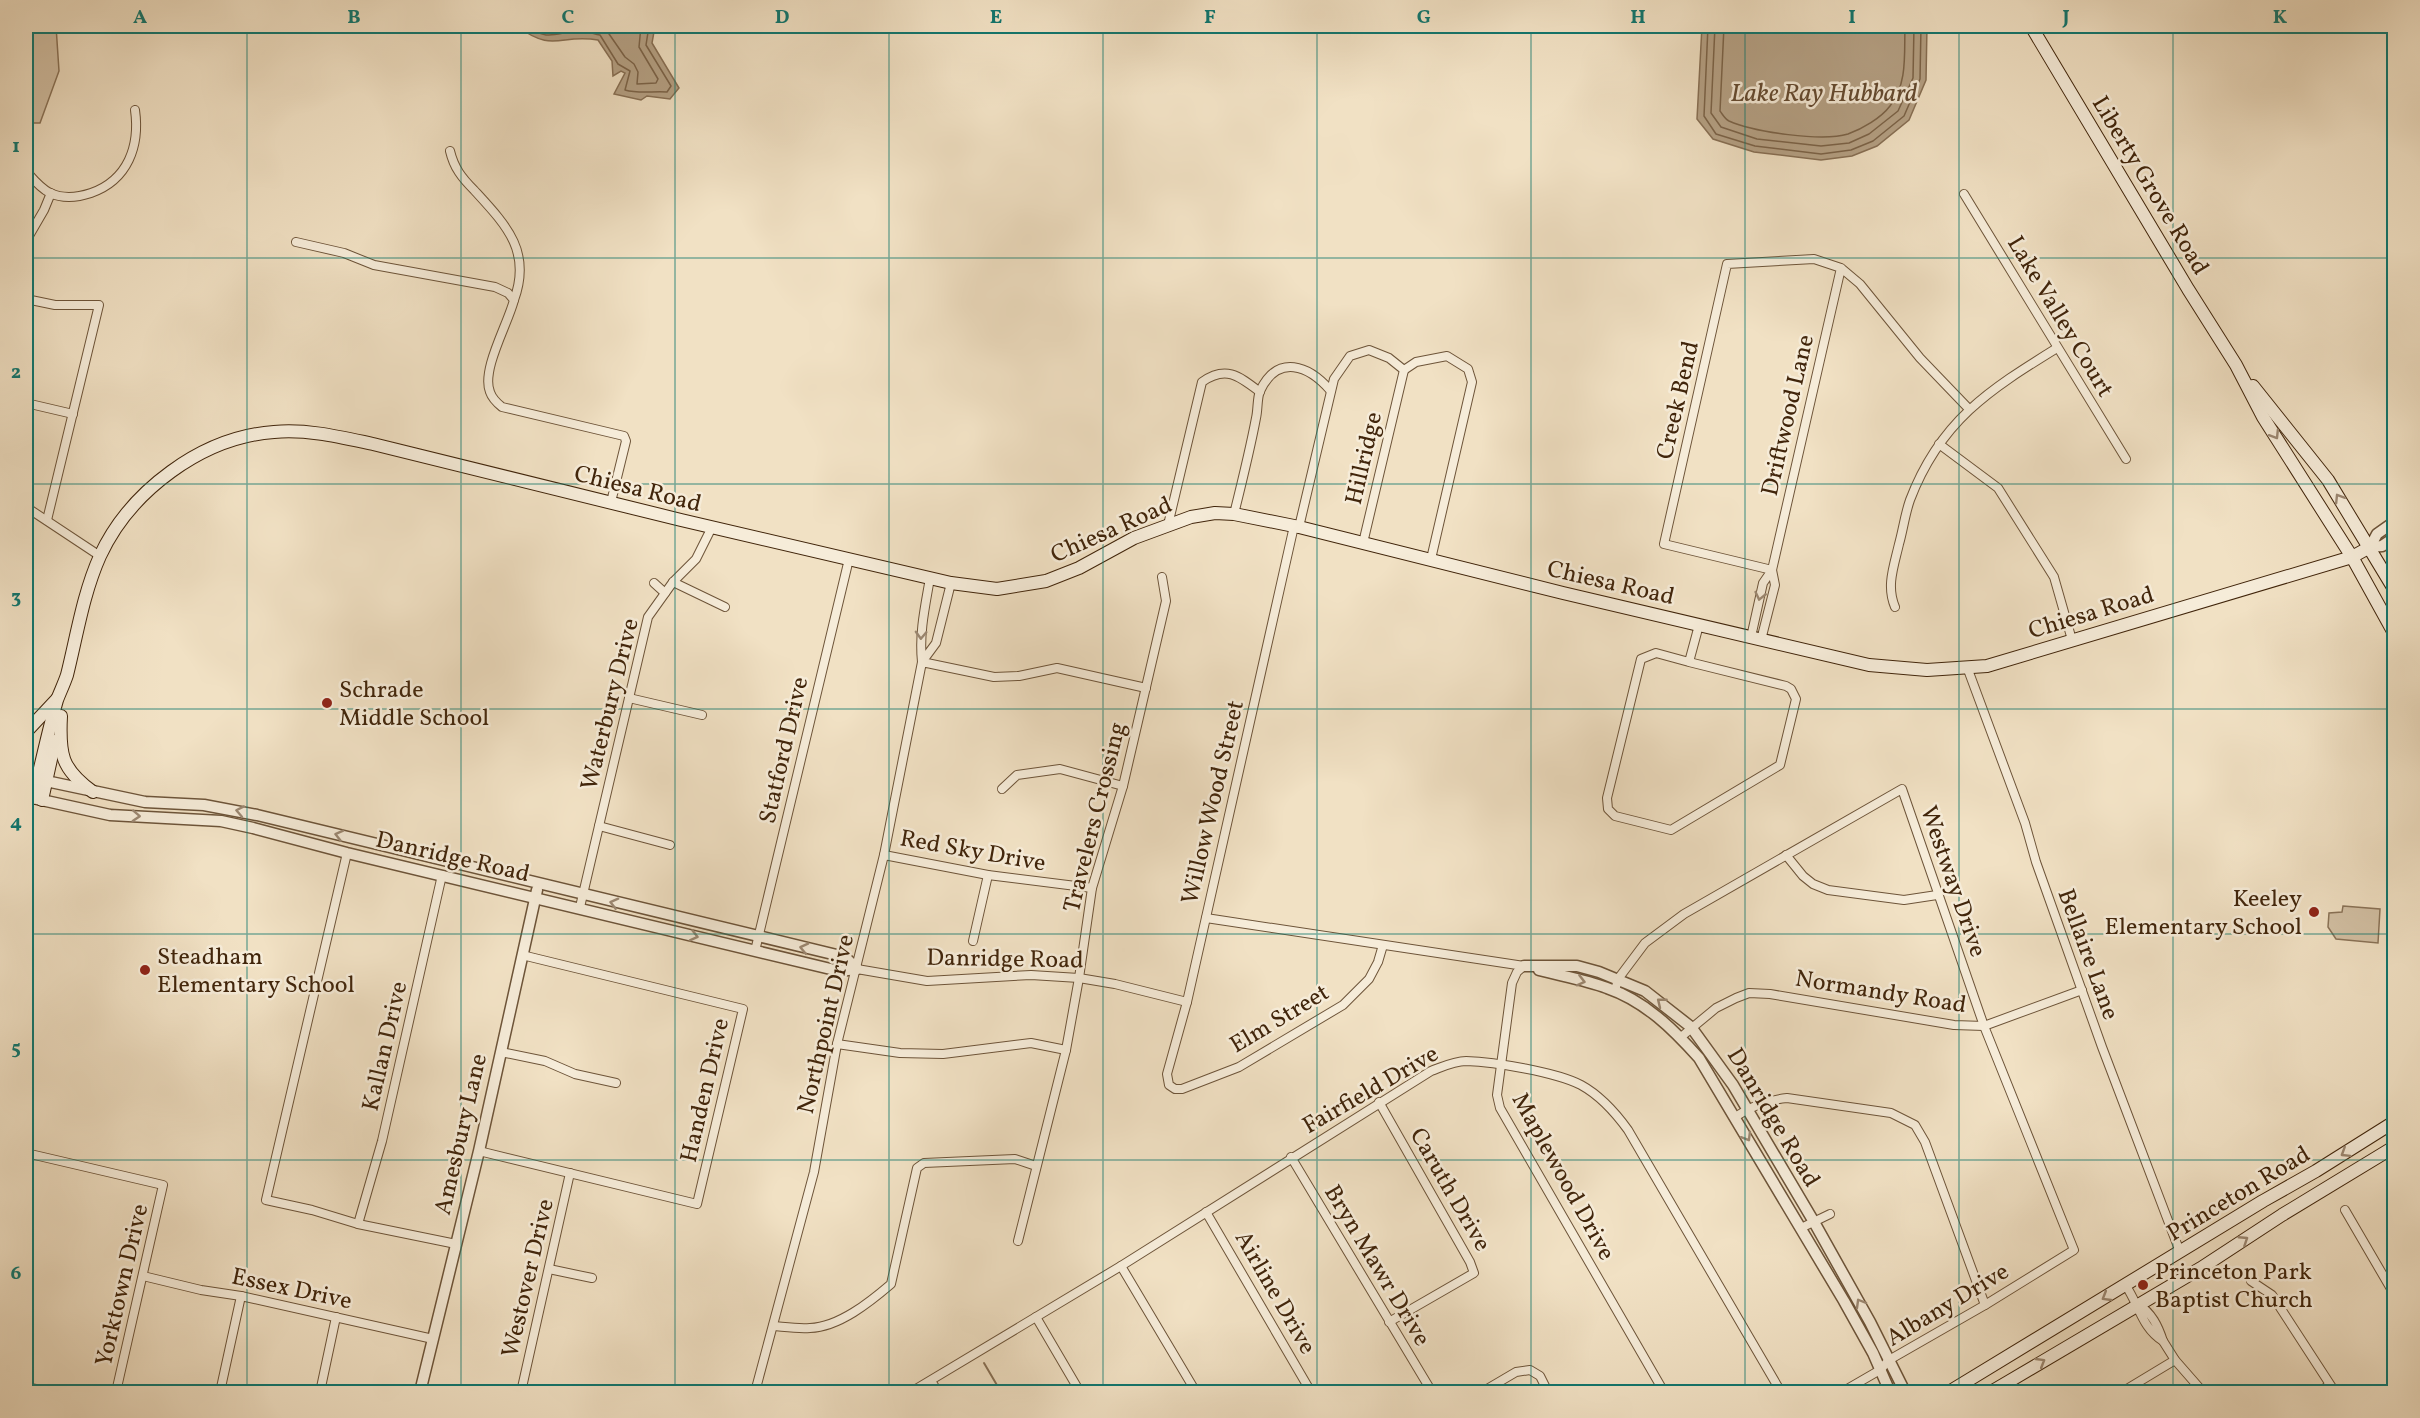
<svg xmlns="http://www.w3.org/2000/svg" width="2420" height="1418" viewBox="0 0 2420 1418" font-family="Vollkorn,serif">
<rect width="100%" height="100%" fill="#f1e1c4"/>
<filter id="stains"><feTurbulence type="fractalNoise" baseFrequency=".00333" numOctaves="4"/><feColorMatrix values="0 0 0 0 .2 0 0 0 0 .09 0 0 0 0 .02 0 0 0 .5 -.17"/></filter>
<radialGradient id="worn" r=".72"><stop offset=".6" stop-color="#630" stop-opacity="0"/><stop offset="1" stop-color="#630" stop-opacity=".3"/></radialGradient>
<g fill="#d3c1a5" stroke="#8a7358" stroke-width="1.5">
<path d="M 26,26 L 56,26 L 59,71 L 40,123 L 26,123 Z"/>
<path d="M 2343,906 L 2380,909 L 2378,943 L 2336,939 L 2328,927 L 2329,913 L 2342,912 Z"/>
</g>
<g fill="#b5a185" stroke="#876f54" stroke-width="1.5">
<path d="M 517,26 L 655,26 L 652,43 L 679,88 L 670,99 L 647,96 L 641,100 L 614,94 L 625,73 L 621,71 L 613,76 L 612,61 L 598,40 C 560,33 554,54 517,26 Z"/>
<path d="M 1702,26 L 1927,26 L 1926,80 L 1909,120 L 1877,146 L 1852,156 L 1821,160 L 1754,152 L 1713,139 L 1697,119 Z"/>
</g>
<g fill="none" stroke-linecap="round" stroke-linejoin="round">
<g stroke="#7b6348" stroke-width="1.5">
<path d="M 527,26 C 549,43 558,31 581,31 C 587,31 594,34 600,35 L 618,64 L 630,71 L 625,90 C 639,94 652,91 667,92 L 671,86 L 646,45 L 649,26"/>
<path d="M 592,26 L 607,31 L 625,57 L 634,64 L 638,72 L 637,84 L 656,83 L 658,79 L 639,47 L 641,26"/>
<path d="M 1708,26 L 1704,116 L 1716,134 L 1755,146 L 1821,154 L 1851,150 L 1873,141 L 1904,116 L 1920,79 L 1921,26"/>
<path d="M 1715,26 L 1711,113 L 1721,127 L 1757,139 L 1821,146 L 1849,143 L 1869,134 L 1898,111 L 1913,78 L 1914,26"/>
<path d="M 1724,26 L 1720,111 C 1723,115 1725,119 1729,121 C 1754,132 1822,142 1848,134 C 1862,129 1881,118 1890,106 C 1908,84 1904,52 1905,26"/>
</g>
<path stroke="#876f54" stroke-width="2" d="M 984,1363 L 1001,1392"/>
<g stroke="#6d5439" stroke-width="10">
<g id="minor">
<path d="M 450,151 C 454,168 462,178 474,190 C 506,225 532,251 514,300"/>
<path d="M 26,171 C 33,179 40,188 50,193 C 63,199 79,197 91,193 C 128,180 140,146 135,110"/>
<path d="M 1964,194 L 2126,459"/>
<path d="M 26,241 L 44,210 L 51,193"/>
<path d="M 296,242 L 344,253 L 374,265 L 495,287 L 508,293 L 514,300 C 508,324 481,370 490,392 C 492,398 497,403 502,407 L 624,436 L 626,441 L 611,502"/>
<path d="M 1841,268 L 1772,570 L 1664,544 L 1727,264 L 1814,259 L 1841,268 L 1860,284 L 1920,358 L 1969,409"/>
<path d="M 26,299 L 55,305 L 99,305 L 47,520"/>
<path d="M 1404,370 L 1416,362 L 1447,356 L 1468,369 L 1472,382 L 1431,559"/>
<path d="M 26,403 L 73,414"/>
<path d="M 1939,444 L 1998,488 L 2054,577 L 2072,640"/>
<path d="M 26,507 L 100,556"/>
<path d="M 1234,514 C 1242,482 1250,450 1256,418 C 1258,410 1257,398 1260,391 C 1278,353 1309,366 1330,390"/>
<path d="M 1168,525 L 1202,382 C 1226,365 1239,376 1260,392"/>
<path d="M 1294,526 L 1187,1002 L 1167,1074 L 1169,1085 L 1175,1089 L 1182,1089 L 1239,1067 L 1343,1005 L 1369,979 L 1378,962 L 1383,945"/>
<path d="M 1299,527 L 1334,379 L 1350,356 L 1369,350 L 1389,358 L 1404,370 L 1363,543"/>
<path d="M 930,578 C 925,607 919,633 922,662 L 936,643 L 951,583"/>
<path d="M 673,582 L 725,607"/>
<path d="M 654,583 L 665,593"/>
<path d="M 1895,607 C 1886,586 1894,566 1899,544 C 1903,530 1905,514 1910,500 C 1940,421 1989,390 2057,348"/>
<path d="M 1751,637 L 1763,583 L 1772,570 L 1775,585 L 1761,640"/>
<path d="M 1689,662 L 1786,686 L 1791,689 L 1796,699 L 1780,765 L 1671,830 L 1615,816 L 1608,809 L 1607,798 L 1641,659 L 1656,653 L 1689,662 L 1699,625"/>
<path d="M 1967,667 L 2025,823 L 2036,862 L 2102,1047 L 2180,1252"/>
<path d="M 629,698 L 702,715"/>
<path d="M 1002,789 L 1017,775 L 1060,769 L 1123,786"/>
<path d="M 599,826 L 670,845"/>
<path d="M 347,853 L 266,1200 L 312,1210 L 358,1224 L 456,1244"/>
<path d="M 884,855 L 988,875 L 1092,888"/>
<path d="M 1786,855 L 1803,876 L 1813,884 L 1828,890 L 1904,900 L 1937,895"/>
<path d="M 580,907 L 648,617 L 673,582 L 696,559 L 712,527"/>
<path d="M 1206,918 L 1524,966"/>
<path d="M 973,941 L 988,875"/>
<path d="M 755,951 L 849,559"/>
<path d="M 1524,966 L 1517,972 L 1512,983 L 1497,1095 L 1500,1108 L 1664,1392"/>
<path d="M 857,969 L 927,981 L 1031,975 L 1079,978 L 1115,984 L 1187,1002"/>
<path d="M 1615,991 L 1618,979 L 1645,943 L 1684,914 L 1902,789 L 1984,1026 L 2074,1250 L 1985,1305 L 1889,1360 L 1880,1370 L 1842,1392"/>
<path d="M 1681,1037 L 1716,1008 L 1736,998 L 1749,993 L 1770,994 L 1954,1025 L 1984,1026 L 2082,990"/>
<path d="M 837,1044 L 900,1053 L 943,1054 L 1031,1043 L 1066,1050"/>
<path d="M 501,1052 L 545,1061 L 575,1074 L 616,1083"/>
<path d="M 1379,1102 L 1470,1262 L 1474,1273 L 1389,1322"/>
<path d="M 1735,1117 C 1751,1106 1768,1100 1787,1098 L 1891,1113 L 1915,1125 L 1925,1142 L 1985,1305"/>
<path d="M 479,1151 L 697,1204 L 743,1009 L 522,955"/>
<path d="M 26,1153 L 163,1185 L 116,1392"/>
<path d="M 1291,1157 L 1432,1392"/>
<path d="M 2345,1210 L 2394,1294"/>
<path d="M 1206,1212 L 1311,1392"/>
<path d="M 358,1224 L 382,1141 L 442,875"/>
<path d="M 1801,1228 L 1830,1214"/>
<path d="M 1018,1241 L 1066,1050 L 1079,978 L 1092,888 L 1123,786 L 1166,601 L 1162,577"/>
<path d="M 1121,1266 L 1196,1392"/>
<path d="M 549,1269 L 592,1278"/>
<path d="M 26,1270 L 27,1270"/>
<path d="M 143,1276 L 201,1290 L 241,1296 L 433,1339"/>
<path d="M 2251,1281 L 2272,1295 L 2335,1392"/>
<path d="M 2126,1286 C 2139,1305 2142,1328 2163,1341 C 2158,1326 2152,1313 2138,1304"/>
<path d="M 1036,1317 L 1080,1392"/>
<path d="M 773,1326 C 785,1327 798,1329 810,1328 C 839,1327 870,1302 891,1284 L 917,1168 L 924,1163 L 1015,1159 L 1036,1166"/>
<path d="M 2163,1341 L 2175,1360 L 2203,1392"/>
<path d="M 931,1381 L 938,1392"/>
<path d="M 26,1387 L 50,1392"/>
<path d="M 220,1392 L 241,1296"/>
<path d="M 320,1392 L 336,1317"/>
<path d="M 521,1392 L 570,1173"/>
<path d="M 755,1392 L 814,1172 L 837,1044 L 884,855 L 922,662 L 994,677 L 1019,676 L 1057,668 L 1146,688"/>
<path d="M 911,1392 L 1121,1266 L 1431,1071 C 1442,1067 1454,1061 1466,1061 C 1495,1062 1556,1072 1581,1085 C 1601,1096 1615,1112 1628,1130 L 1781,1392"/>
<path d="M 1482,1392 L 1516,1372 L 1530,1370 L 1540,1376 L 1548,1392"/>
<path d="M 2122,1392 L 2175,1360"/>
<path d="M 2320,1392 L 2329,1385"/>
</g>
</g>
<g stroke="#6d5439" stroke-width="13">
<g id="tertiary">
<path d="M 2370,547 L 2377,534 L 2394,522"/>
<path d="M 2370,547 L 2382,546 L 2394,538"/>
<path d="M 46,781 L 145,802 L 204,805 L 257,815 L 845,957 L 857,969"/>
<path d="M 37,799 L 110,815 L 221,821 L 253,828 L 347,853 L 839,971 L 857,969"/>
<path d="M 1524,966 L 1577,966 L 1599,972 L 1645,991 L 1691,1027 L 1733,1085 L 1814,1222 L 1870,1322 L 1905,1392"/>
<path d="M 1539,970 C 1562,976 1586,980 1607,988 C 1645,1001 1673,1029 1699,1058 L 1844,1301 L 1873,1353 L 1890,1392"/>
<path d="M 420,1392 L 479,1151 L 537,890"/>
</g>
</g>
<g stroke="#41250b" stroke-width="14">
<g id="secondary">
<path d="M 2031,26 L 2188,289 L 2236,365 L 2263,417 L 2352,557 L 2394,633"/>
<path d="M 2253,386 L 2328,480 L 2394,589"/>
<path d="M 61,716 C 59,754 61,769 93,792"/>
<path d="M 26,732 L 57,699"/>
<path d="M 26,776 L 45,781"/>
<path d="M 33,798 C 41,765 48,732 57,700 C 60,692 64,684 67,675 C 77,635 83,594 100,556 C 130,491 202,437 274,432 C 308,429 340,437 373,444 L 681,520 L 951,583 L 997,589 L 1046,581 L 1079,568 L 1134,538 L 1191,517 L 1215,513 L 1234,514 L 1299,527 L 1563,593 L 1869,665 L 1927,670 L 1987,666 L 2352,557 L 2370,547"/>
<path d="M 42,800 L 55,741"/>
<path d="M 1949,1392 L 2263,1201 L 2316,1171 L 2394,1122"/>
<path d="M 1991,1392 L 2201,1268 L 2282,1215 L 2394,1147"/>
</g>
</g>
<use href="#minor" stroke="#f6ecd9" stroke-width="8"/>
<use href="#tertiary" stroke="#f6ecd9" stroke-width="10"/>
<use href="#secondary" stroke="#f6ecd9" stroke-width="12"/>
</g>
<defs><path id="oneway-chevron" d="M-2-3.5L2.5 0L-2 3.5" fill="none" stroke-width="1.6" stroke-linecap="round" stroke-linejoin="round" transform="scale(1.5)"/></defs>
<g stroke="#9c8872">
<use href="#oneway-chevron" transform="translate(2275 435) rotate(58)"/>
<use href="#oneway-chevron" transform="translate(2339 498) rotate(-122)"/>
<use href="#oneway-chevron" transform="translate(1760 596) rotate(103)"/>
<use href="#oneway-chevron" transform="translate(921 635) rotate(92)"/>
<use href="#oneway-chevron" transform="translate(240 811) rotate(-169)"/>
<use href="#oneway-chevron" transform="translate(136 816) rotate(3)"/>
<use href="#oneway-chevron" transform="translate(339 835) rotate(-166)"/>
<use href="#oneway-chevron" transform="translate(614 903) rotate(-166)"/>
<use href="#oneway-chevron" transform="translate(694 936) rotate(14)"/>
<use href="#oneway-chevron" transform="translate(804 948) rotate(-167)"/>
<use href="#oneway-chevron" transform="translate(1581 981) rotate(14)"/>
<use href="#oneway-chevron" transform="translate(1661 1002) rotate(-141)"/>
<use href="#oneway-chevron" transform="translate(1747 1137) rotate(59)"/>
<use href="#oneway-chevron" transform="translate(2345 1153) rotate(148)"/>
<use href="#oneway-chevron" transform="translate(2244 1240) rotate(-33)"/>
<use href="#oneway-chevron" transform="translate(2106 1297) rotate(149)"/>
<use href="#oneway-chevron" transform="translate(1860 1303) rotate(-120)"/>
<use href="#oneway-chevron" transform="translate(2041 1362) rotate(-31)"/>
</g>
<path fill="none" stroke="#0f766e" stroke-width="1.5" stroke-opacity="0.55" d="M 247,26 L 247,1392M 461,26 L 461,1392M 675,26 L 675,1392M 889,26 L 889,1392M 1103,26 L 1103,1392M 1317,26 L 1317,1392M 1531,26 L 1531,1392M 1745,26 L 1745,1392M 1959,26 L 1959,1392M 2173,26 L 2173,1392M 26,258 L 2394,258M 26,484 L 2394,484M 26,709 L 2394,709M 26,934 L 2394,934M 26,1160 L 2394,1160"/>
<g fill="#8f2418" stroke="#f6ecd9" stroke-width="2">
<circle cx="327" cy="703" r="6"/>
<circle cx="2314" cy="912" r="6"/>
<circle cx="145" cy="970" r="6"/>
<circle cx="2143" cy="1285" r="6"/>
</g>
<g text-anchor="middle" stroke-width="5" stroke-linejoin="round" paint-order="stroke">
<g font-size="24" fill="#41250b" stroke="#f6ecd9">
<text transform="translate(2151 185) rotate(59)" y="8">Liberty Grove Road</text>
<text transform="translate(2061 316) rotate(59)" y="8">Lake Valley Court</text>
<text transform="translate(1677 400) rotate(-77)" y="8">Creek Bend</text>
<text transform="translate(1787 415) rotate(-77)" y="8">Driftwood Lane</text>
<text transform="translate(1363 458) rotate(-77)" y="8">Hillridge</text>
<text transform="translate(638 488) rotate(14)" y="8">Chiesa Road</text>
<text transform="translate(1111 529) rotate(-24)" y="8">Chiesa Road</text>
<text transform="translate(1611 582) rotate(13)" y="8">Chiesa Road</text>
<text transform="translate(2091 612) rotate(-17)" y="8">Chiesa Road</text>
<text transform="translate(609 704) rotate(-76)" y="8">Waterbury Drive</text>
<text transform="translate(783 750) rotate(-77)" y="8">Statford Drive</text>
<text transform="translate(1212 802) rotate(-77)" y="8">Willow Wood Street</text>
<text transform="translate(1094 817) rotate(-76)" y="8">Travelers Crossing</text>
<text transform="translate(973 850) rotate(10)" y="8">Red Sky Drive</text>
<text transform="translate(453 856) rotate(13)" y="8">Danridge Road</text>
<text transform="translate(1954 881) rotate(71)" y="8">Westway Drive</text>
<text transform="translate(2089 954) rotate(70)" y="8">Bellaire Lane</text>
<text transform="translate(1005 958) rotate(1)" y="8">Danridge Road</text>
<text transform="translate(1881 991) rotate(9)" y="8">Normandy Road</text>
<text transform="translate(1279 1018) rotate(-31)" y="8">Elm Street</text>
<text transform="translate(825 1024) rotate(-77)" y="8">Northpoint Drive</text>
<text transform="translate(384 1046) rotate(-77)" y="8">Kallan Drive</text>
<text transform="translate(1370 1089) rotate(-30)" y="8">Fairfield Drive</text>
<text transform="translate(704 1090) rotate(-77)" y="8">Handen Drive</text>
<text transform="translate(1774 1117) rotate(59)" y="8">Danridge Road</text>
<text transform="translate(460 1134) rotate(-77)" y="8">Amesbury Lane</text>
<text transform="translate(1564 1176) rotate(61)" y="8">Maplewood Drive</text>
<text transform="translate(1451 1189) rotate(60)" y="8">Caruth Drive</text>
<text transform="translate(2238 1193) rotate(-31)" y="8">Princeton Road</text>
<text transform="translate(1378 1265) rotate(59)" y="8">Bryn Mawr Drive</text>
<text transform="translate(527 1278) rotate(-77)" y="8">Westover Drive</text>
<text transform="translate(121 1285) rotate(-77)" y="8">Yorktown Drive</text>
<text transform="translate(292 1288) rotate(12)" y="8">Essex Drive</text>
<text transform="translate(1276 1292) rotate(60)" y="8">Airline Drive</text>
<text transform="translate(1947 1304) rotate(-31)" y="8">Albany Drive</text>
</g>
<g font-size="24" fill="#41250b" stroke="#f6ecd9" text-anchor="start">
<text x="339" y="697">Schrade<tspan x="339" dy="28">Middle School</tspan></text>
<text x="2302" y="906" text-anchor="end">Keeley<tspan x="2302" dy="28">Elementary School</tspan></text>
<text x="157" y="964">Steadham<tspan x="157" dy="28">Elementary School</tspan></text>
<text x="2155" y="1279">Princeton Park<tspan x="2155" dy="28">Baptist Church</tspan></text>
</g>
<g font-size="26" font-style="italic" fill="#644a30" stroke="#f6ecd9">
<text x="1824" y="101">Lake Ray Hubbard</text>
</g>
</g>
<rect width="2420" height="1418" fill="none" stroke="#f1e1c4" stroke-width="66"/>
<rect x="33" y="33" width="2354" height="1352" fill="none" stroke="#0f766e" stroke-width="2"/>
<g font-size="20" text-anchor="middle" font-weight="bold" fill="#0f766e">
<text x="140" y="23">A</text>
<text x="354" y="23">B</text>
<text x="568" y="23">C</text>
<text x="782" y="23">D</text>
<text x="996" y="23">E</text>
<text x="1210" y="23">F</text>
<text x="1424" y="23">G</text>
<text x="1638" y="23">H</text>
<text x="1852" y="23">I</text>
<text x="2066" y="23">J</text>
<text x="2280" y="23">K</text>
<text x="16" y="152">1</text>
<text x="16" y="378">2</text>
<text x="16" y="603">3</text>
<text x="16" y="828">4</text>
<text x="16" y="1054">5</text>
<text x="16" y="1279">6</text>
</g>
<rect width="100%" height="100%" filter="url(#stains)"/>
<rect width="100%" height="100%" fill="url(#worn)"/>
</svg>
